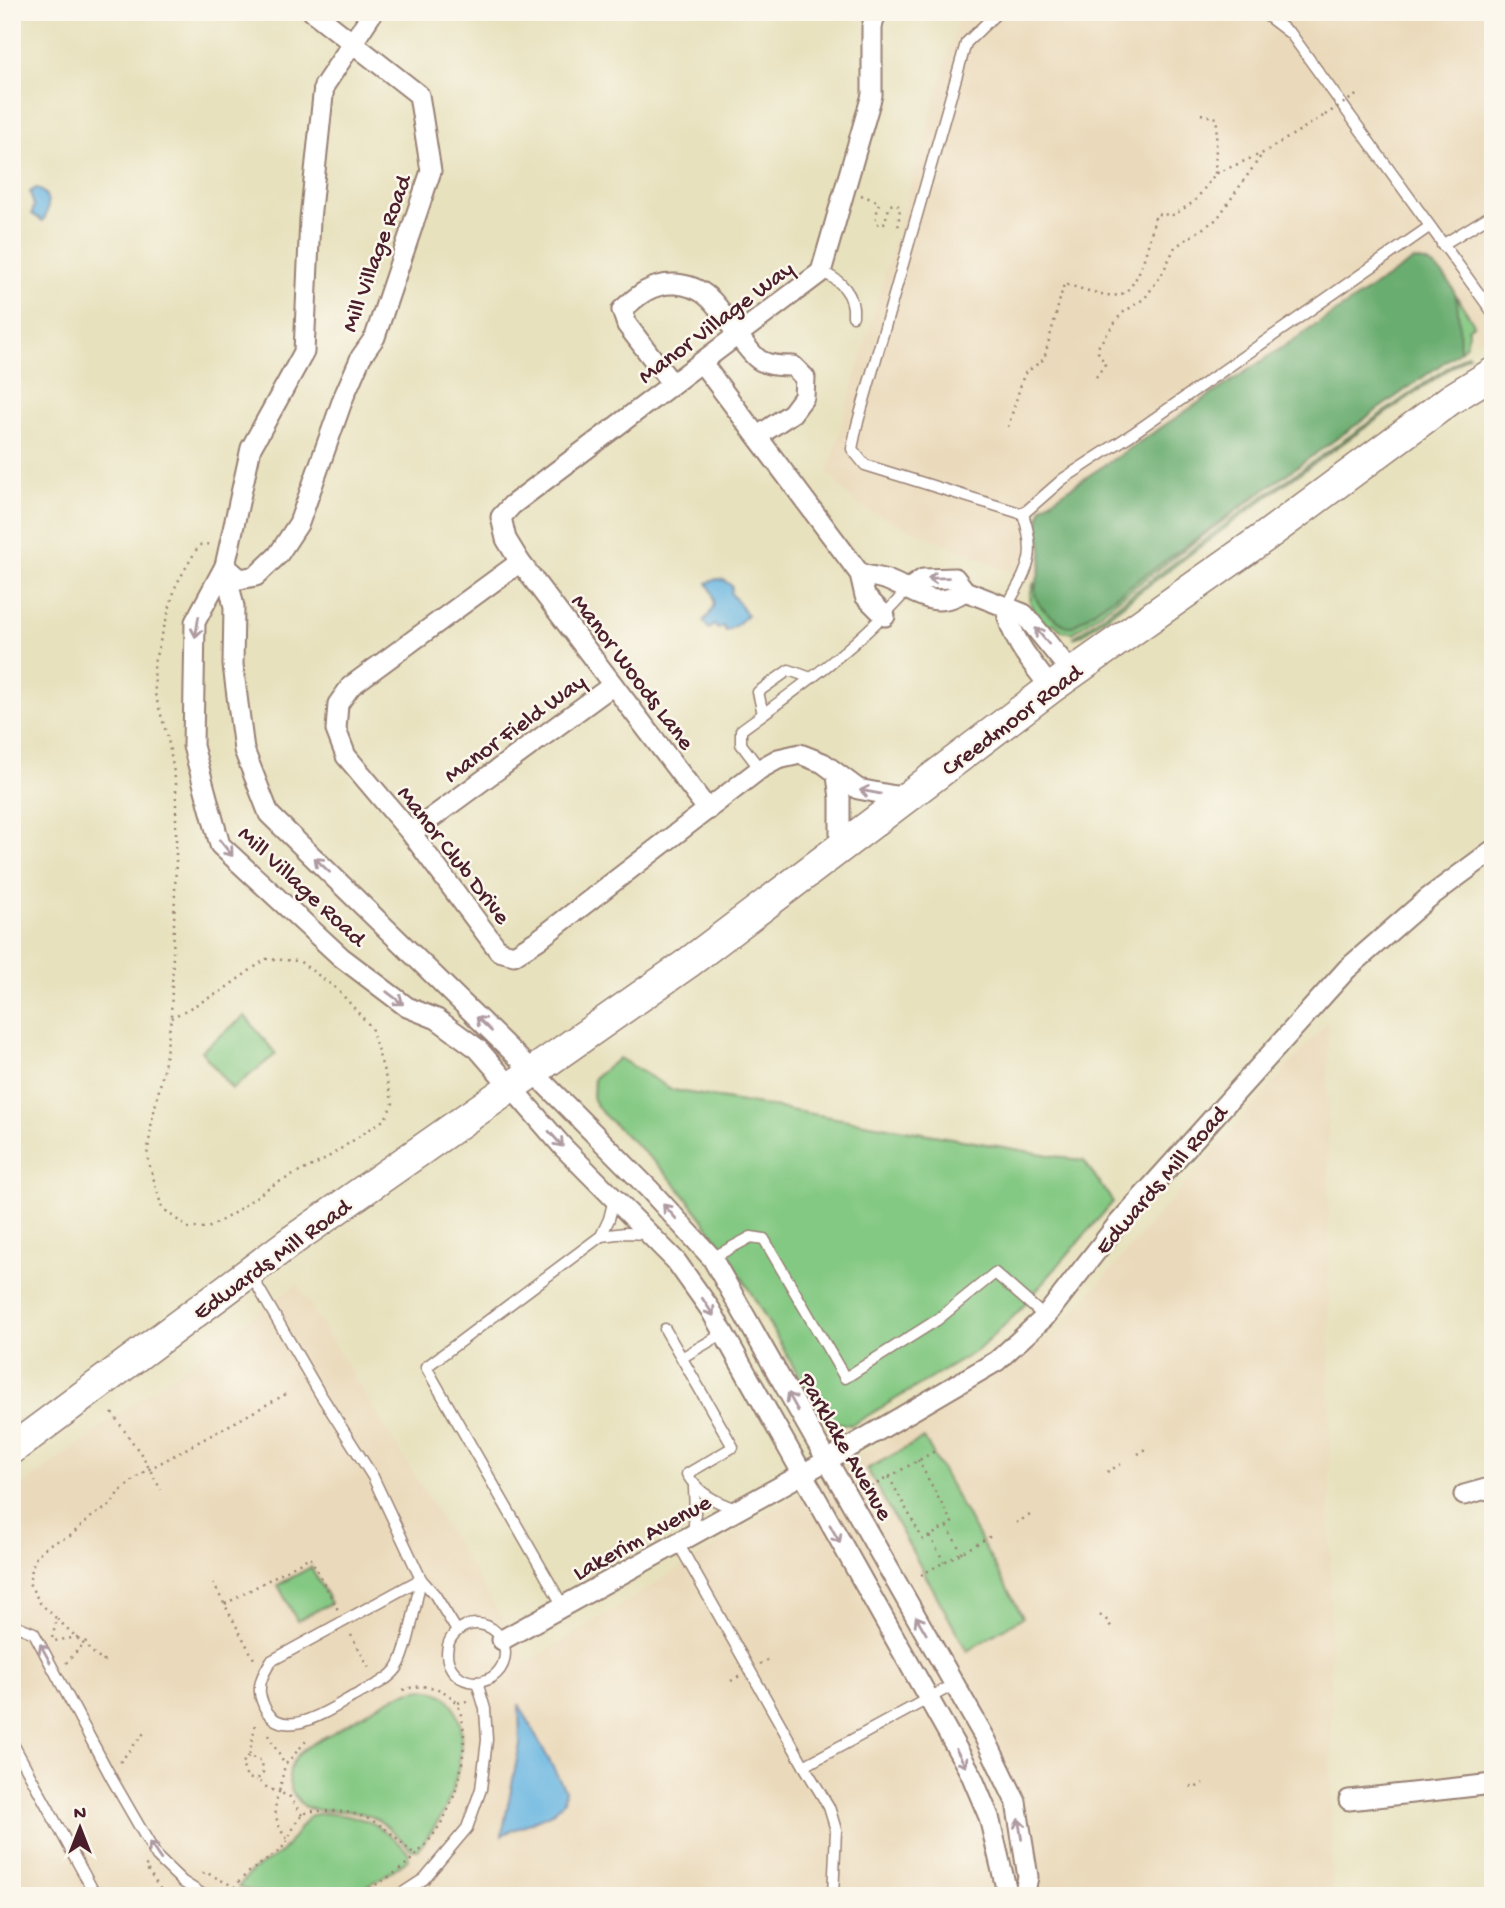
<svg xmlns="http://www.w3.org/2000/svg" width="1505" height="1908" viewBox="0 0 1505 1908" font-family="'Gochi Hand',sans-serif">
<rect width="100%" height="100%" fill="#fbf7ec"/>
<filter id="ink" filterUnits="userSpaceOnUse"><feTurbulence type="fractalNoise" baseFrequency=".0143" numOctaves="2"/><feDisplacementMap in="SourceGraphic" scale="14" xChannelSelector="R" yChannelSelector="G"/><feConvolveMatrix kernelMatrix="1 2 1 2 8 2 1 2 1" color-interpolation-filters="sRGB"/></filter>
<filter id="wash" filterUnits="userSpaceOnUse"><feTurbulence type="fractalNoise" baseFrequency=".00686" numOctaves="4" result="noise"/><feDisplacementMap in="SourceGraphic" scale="28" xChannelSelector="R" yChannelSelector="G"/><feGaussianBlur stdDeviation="1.57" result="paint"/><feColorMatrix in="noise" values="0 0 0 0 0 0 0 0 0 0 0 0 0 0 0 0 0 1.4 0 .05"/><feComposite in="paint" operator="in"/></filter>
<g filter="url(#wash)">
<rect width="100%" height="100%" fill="#e7e1bd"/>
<g fill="#ead9ba">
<path d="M 960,12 L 1493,12 L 1493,331 L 1477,341 L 1474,324 L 1439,270 L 1422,261 L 1414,260 L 1038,515 L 1042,562 L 1034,582 L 857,506 L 828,472 Z"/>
<path d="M 1328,1020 L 1332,1889 L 1320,1896 L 26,1896 L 12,1870 L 12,1493 L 297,1284 L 529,1662 L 1055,1334 Z"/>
</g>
<g fill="#84c983" stroke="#677457" stroke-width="2">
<path d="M 1455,294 L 1474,324 L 1468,328 C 1468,338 1468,345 1460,351 Z"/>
<path d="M 1467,354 L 1469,355 L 1272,493 L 1082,635 L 1073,638 L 1258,500 Z"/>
<path d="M 1290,471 L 1073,633 L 1062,631 L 1053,623 L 1048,627 C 1032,611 1025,606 1034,582 L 1035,595 L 1073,626 Z"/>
<path d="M 245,1016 L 276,1054 L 232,1089 L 201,1051 Z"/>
<path d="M 619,1058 L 673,1090 L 1084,1161 L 1113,1202 L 1017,1313 L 978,1350 L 852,1425 C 815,1423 813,1404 798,1375 C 760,1307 722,1238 671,1179 C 650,1156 625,1135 602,1113 L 593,1100 L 594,1078 Z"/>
<path d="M 924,1438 L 1023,1617 L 967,1651 L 867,1469 Z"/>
<path d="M 311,1567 L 331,1603 L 297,1621 L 278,1585 Z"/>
<path d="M 424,1689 C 479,1694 461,1775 445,1809 C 438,1825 427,1837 417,1850 L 412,1850 C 399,1838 387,1823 370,1816 C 351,1808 332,1812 312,1809 C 304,1808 300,1802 295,1796 C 290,1790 289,1784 289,1776 C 289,1753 314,1743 332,1733 C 357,1719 396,1690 424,1689 Z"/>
<path d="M 321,1813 C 365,1816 378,1821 409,1853 L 408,1859 C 366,1892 351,1896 297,1896 C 276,1896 259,1895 238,1887 L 252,1871 L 282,1852 L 309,1816 Z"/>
</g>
<path fill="#6bad71" stroke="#5a664e" stroke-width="2" d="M 1414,260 C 1433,261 1449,277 1455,294 C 1460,309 1459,335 1460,351 L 1073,626 C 1065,627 1061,623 1054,618 C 1020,595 1042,582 1042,554 C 1042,537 1034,522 1043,506 Z"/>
<g fill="#68b5e1" stroke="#596a86" stroke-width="2">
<path d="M 36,188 C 51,193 50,209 43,221 L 32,214 L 34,206 L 30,192 Z"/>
<path d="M 717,579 L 724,580 L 732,586 L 731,593 L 747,615 L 738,624 L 726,631 L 723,626 L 718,629 L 714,625 L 709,629 L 703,621 C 716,610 717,597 707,583 Z"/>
<path d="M 519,1704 L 565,1790 L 564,1802 L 550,1814 L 502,1835 L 520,1744 Z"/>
</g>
</g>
<g filter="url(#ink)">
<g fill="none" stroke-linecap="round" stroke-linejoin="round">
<g stroke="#988074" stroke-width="13">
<g id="lane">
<path d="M 998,12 L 966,43 L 857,425 L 852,449 L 865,465 L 1023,514 L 1063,479 L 1132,434 L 1429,227"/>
<path d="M 1262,12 L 1291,34 L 1493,313"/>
<path d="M 1442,245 L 1493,214"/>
<path d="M 821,272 C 840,279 855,294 853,316"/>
<path d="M 1006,608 C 1027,569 1038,559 1023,514"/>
<path d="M 763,714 L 758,692 L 789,670 L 811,678"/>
<path d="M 760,769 L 741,744 L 741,730 C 799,688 860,645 907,590"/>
<path d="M 601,1236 L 625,1233 L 646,1234"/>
<path d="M 712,1258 L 751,1237 L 764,1239 L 845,1378 L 937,1320 L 995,1273 L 1045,1317"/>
<path d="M 251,1275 L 319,1392 L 373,1477 L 421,1579 L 435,1595 L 457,1631"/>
<path d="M 665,1329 L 733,1447 L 687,1474 C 698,1493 715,1502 736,1509"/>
<path d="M 683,1357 L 724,1333"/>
<path d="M 693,1535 L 695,1513 L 694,1487"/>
<path d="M 678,1543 L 804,1766 L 955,1684"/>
<path d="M 421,1579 C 416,1600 408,1652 397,1668 C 387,1682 367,1689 352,1697 C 326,1712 277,1746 262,1701 C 256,1686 263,1674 271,1661 Z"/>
<path d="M 563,1606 L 426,1367 L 601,1236 L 609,1219 L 614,1199"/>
<path d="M 12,1624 L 34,1633 L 112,1779 L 157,1857 L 183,1882 L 205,1896"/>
<circle cx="476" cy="1653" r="29"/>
<path d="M 12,1742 L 96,1896"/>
<path d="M 804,1766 L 829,1807 L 836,1830 L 833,1896"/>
<path d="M 398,1896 L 424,1879 L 467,1828 L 481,1789 L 487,1740 L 485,1709 L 477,1682"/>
</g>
</g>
<g stroke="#988074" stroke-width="23">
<g id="street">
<path d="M 373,12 L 324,86 L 310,219 L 304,352 L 251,448 L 225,566 L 195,622 L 193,746 L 220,845 L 341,957 L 407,1007 L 437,1019 L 478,1049 L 563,1147 L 676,1261 L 710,1309 L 970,1772 L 989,1817 L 1008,1896"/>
<path d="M 702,363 L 860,574 L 865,596 L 885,616"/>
<path d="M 672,384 L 627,325 L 622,310 C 638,295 652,283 675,284 C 714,286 723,319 746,346 C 750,351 755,358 761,361 C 771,366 782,366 793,366 L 805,378 L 804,397 L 792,413 L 758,436"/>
<path d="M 520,562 L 351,686 L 338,704 L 336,730 L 346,756 L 411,833 L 499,951 L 514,955 L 538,940 L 760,769 L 778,759 L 800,754 L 823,763 L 858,789 L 906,798"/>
<path d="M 225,566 L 234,607 L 233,665 L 244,750 L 269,814 L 533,1072 L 649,1189 L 712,1258 L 985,1738 L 1016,1802 L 1028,1877 L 1024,1896"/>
<path d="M 225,566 L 240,579 L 256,576 L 278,555 L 299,523 L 344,396 L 361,357 L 375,337 L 431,171 L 419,95 L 313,12"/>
<path d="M 860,574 C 869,576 879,577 887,580 C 916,591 933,612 965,591"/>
<path d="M 907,590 L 923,579 L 955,578 L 965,591 L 1024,614 L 1072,673"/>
<path d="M 1006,608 C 1011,640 1032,663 1051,688"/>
<path d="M 837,776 L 840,798 L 840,848"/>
<path d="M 708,810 L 520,562 L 506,539 L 501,517 L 512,505 L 821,272 L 872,95 L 872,27 L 876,12"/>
<path d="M 411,833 L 613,685"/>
<path d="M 1464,1495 L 1493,1487"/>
<path d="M 502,1640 L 826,1461 L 997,1361 L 1045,1317 L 1116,1226 L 1347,969 L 1427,899 L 1493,850"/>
<path d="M 1349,1800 L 1493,1784"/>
</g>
</g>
<g stroke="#988074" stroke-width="33">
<path id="primary" d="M 12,1449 L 290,1242 L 688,963 L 1051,688 L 1266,536 L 1451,399 L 1493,373"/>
</g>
<g stroke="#988074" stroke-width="2.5" stroke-dasharray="2 5" stroke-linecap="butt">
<path d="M 1201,114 L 1217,118 L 1215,174"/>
<path d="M 861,195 L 879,202 L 875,222 L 880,225 L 884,224 L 890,205 L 896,204 L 900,207 L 898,230"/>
<path d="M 1096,377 L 1105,364 L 1098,352 L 1099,345 L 1121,314 L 1145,298 L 1162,274 L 1175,247 L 1217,219 L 1263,153"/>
<path d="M 1008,427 L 1024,374 L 1044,359 L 1064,284 C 1077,287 1107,298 1118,295 C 1141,291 1150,234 1156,214 L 1174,215 L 1195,201 L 1215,174 L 1263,153 L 1325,115"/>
<path d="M 171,1018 L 220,992 L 266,959 L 299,961 L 337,989 L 371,1027 L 393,1103 L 385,1119 L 324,1160 L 271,1186 L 231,1215 L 208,1228 L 188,1228 L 162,1208 L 147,1156 L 152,1120 L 164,1068 L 171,1018 L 176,860 L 176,784 L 168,739 L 155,694 L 154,663 L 176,585 L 199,545 L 213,544"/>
<path d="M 112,1413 L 143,1457 L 161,1490"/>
<path d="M 1138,1454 L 1148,1448"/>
<path d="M 1107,1472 L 1123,1463"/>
<path d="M 889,1477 L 923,1540 L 952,1523 L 918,1460"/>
<path d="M 871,1487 L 935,1451"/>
<path d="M 1016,1523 L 1030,1515"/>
<path d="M 947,1527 L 962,1553"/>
<path d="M 930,1536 L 944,1562"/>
<path d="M 921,1575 L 993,1535"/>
<path d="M 213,1583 L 254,1659"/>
<path d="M 225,1604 L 310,1557 L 338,1610"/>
<path d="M 1100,1615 L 1108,1621 L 1111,1627"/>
<path d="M 57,1619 L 103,1662 L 105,1659"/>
<path d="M 351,1635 L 371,1671"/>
<path d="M 78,1637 L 54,1641 L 52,1638 L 57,1619 L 40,1603 L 29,1583 L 34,1560 L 41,1551 L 50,1544 L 70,1536 L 90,1518 L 111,1505 L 118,1493 L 142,1473 L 288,1393"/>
<path d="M 66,1663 L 89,1638"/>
<path d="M 760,1664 L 769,1659"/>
<path d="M 731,1681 L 740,1676"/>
<path d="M 403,1690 C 423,1683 443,1686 457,1703"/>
<path d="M 255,1725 L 249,1756 L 262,1761 L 263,1772 L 257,1780 L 269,1789 L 279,1792 C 272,1808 276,1826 287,1839"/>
<path d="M 268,1735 L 285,1765"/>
<path d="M 249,1756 L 244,1760 L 243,1767 L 247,1778 L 257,1780"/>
<path d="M 120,1762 L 144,1733"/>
<path d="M 1190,1786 L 1195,1788 L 1203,1783"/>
<path d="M 302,1815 L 290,1797 L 279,1792 L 285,1765 L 306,1741"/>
<path d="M 147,1865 L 145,1866 L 165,1896"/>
<path d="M 203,1874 L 205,1872 L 253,1896"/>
<path d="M 234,1888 C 246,1870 264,1864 280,1850 C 291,1840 292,1823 304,1814 C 311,1810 318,1811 326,1811 C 367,1810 388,1828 415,1856"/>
<path d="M 350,1896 C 410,1875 454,1825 462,1762 C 465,1742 465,1722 457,1703 L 468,1701"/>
</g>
<use href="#lane" stroke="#fff" stroke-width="10"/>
<use href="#street" stroke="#fff" stroke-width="19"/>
<use href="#primary" stroke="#fff" stroke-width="30"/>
<path stroke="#988074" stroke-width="2.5" stroke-dasharray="2 5" stroke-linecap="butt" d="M 1325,115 L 1358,94"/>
</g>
<defs><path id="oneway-shaft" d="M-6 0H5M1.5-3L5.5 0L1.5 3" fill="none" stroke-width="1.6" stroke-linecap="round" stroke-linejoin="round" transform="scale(1.75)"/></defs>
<g stroke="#ae9aa0">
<use href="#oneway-shaft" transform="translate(938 578) rotate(178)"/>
<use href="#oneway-shaft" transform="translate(197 627) rotate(99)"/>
<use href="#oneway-shaft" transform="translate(1042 636) rotate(-130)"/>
<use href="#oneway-shaft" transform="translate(870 792) rotate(-170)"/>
<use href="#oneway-shaft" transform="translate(226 848) rotate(51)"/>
<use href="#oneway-shaft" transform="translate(322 865) rotate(-136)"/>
<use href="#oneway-shaft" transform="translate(395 998) rotate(37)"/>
<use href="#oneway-shaft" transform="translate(484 1024) rotate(-136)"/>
<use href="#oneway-shaft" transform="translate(556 1139) rotate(48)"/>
<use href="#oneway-shaft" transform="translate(670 1212) rotate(-132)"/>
<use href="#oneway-shaft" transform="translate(708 1307) rotate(57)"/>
<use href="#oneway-shaft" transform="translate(793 1402) rotate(-119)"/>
<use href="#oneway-shaft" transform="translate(835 1534) rotate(61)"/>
<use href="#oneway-shaft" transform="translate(921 1625) rotate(-120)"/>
<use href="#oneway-shaft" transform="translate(45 1653) rotate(-119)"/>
<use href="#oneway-shaft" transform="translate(961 1758) rotate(60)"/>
<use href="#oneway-shaft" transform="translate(1020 1829) rotate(-99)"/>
<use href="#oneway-shaft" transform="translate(155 1851) rotate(-124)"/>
</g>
</g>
<g text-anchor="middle" stroke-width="5" stroke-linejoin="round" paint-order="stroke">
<g font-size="24" fill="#4a1f2b" stroke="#fbf7ec">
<text transform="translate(375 253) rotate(-70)" y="8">Mill Village Road</text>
<text transform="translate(715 321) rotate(-37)" y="8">Manor Village Way</text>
<text transform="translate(634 671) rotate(53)" y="8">Manor Woods Lane</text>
<text transform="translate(1011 719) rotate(-37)" y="8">Creedmoor Road</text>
<text transform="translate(514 727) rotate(-36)" y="8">Manor Field Way</text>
<text transform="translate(455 854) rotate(52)" y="8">Manor Club Drive</text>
<text transform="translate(303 885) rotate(43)" y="8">Mill Village Road</text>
<text transform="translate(1160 1179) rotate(-49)" y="8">Edwards Mill Road</text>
<text transform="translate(271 1258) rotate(-36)" y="8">Edwards Mill Road</text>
<text transform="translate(847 1446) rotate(60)" y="8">Parklake Avenue</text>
<text transform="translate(641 1536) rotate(-29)" y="8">Lakerim Avenue</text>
</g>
</g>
<rect width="1505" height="1908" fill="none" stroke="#fbf7ec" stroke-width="42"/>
<g transform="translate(80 1828)" stroke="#fbf7ec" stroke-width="5" paint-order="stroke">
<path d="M0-5L12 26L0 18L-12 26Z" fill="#4a1f2b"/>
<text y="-10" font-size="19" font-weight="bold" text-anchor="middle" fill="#4a1f2b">N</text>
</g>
</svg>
